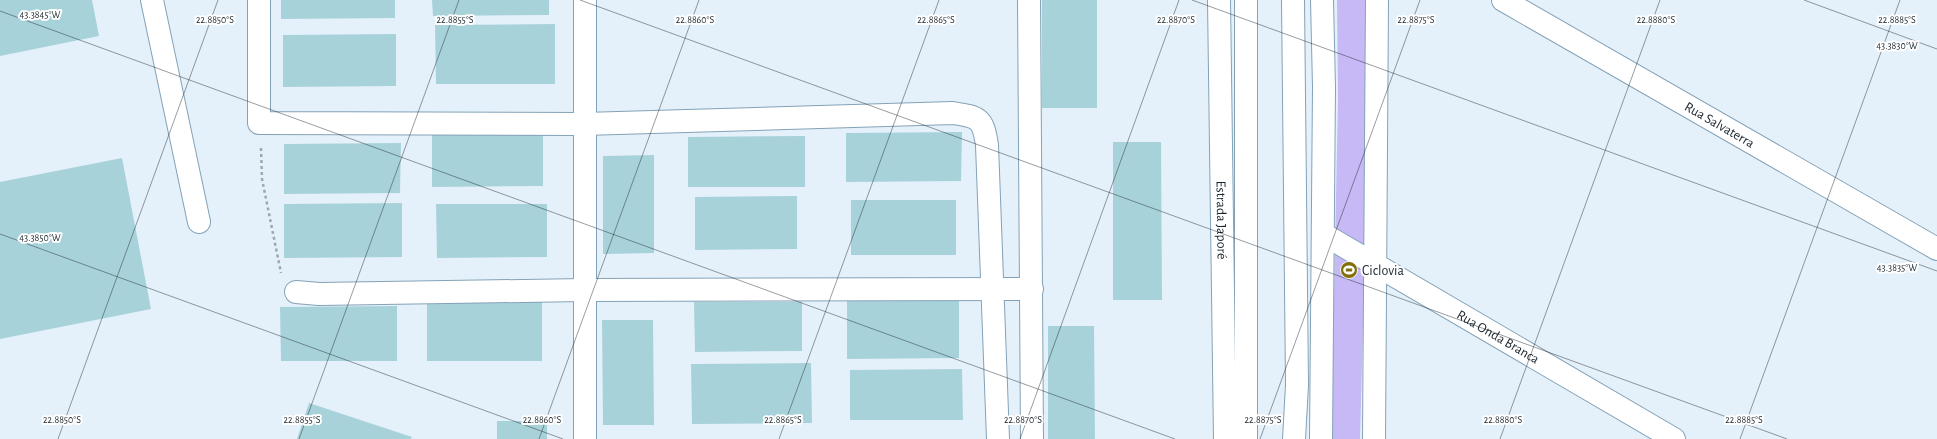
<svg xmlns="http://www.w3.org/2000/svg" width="1937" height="439" viewBox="0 0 1937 439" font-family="'Alegreya Sans',sans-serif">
<rect width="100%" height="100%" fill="#e5f1fa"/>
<path fill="#c7b8f6" d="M 1337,0 L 1366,0 L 1369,101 L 1360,439 L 1331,439 L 1338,99 Z"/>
<g fill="#a8d2da">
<path d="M 0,0 L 92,0 L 99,36 L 0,56 Z"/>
<path d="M 281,0 L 395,0 L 395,18 L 281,19 Z"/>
<path d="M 432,0 L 549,0 L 549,15 L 433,16 Z"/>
<rect x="1042" y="0" width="55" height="108"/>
<path d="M 555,24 L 555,84 L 436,84 L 435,25 Z"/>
<path d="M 396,34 L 396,86 L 283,87 L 283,35 Z"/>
<path d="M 432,132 L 543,132 L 543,186 L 432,187 Z"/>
<path d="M 962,132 L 961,181 L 846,182 L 846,133 Z"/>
<path d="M 805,136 L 805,187 L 688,187 L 688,137 Z"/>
<path d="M 1113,142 L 1161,142 L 1162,300 L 1113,300 Z"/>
<path d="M 401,143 L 400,193 L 284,194 L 284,144 Z"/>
<path d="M 654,155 L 654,253 L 603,254 L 603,156 Z"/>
<path d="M 122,158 L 151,309 L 0,339 L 0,182 Z"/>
<path d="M 797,196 L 797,249 L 695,250 L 695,197 Z"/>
<rect x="851" y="200" width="105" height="55"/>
<path d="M 402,203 L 402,257 L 284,258 L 284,204 Z"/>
<path d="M 436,204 L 547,204 L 547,257 L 437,258 Z"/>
<path d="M 847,301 L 959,301 L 959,358 L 847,359 Z"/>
<path d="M 542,302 L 542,361 L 427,361 L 427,303 Z"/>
<path d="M 694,302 L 802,302 L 802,351 L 695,352 Z"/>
<path d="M 397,306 L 397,361 L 281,361 L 280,307 Z"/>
<path d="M 602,320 L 653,320 L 654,425 L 603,425 Z"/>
<path d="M 1048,326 L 1094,326 L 1095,439 L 1048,439 Z"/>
<path d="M 811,363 L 812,423 L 692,424 L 691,364 Z"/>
<path d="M 962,369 L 963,420 L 850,420 L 850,370 Z"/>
<path d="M 309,403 L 412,437 L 411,439 L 297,439 Z"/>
<rect x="497" y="421" width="50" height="18"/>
</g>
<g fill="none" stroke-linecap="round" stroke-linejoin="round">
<g stroke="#84a2b7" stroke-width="24">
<g id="minor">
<path d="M 152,0 L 199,222"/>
<path d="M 259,0 L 259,123 L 584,124 L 953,113 C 979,117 983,118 987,145 L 998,439"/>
<path d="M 1029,0 L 1032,439"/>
<path d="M 1246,0 L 1246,439"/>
<path d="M 1293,0 L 1297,385 L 1294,439"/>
<path id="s1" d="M 1503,0 L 1937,249"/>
<path id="s2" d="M 1323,234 L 1674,439"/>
<path d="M 296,292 L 319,294 L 584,290 L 1032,289"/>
<path d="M 585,439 L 585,0"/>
<path d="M 1374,439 L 1377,0"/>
</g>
</g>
<g stroke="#84a2b7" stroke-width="24">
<g id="major">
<path id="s3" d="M 1219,0 L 1225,439"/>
<path d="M 1321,439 L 1324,87 L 1322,0"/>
</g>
</g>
<path stroke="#9ca8b1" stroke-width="2.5" stroke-dasharray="3 3" stroke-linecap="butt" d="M 261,148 L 262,179 L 281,273"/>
<use href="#minor" stroke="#fff" stroke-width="22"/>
<use href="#major" stroke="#fff" stroke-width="22"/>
</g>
<path fill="none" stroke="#1a262e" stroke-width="1" stroke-opacity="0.45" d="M 580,0 L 1787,439M 1192,0 L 1937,271M 1804,0 L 1937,49M 0,11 L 1175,439M 0,234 L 563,439M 58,439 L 218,0M 299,439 L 459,0M 539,439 L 699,0M 779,439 L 939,0M 1020,439 L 1179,0M 1260,439 L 1420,0M 1500,439 L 1660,0M 1740,439 L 1900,0"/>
<defs>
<g id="stadium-disc" transform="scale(0.9)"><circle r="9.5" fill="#836e0c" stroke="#fff"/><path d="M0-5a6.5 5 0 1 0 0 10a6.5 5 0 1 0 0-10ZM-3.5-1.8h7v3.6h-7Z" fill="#fff"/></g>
</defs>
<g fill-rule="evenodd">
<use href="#stadium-disc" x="1349" y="270"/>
</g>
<g text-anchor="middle" stroke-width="4" stroke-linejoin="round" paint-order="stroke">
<g font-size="14" fill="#1a262e" stroke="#fff">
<text dy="5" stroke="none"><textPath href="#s1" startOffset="250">Rua Salvaterra</textPath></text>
<text dy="5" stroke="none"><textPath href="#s3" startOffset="220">Estrada Japoré</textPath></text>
<text dy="5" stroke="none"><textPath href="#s2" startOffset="203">Rua Onda Branca</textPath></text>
</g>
<g font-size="14" fill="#1a262e" stroke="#fff" text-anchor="start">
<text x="1362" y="275">Ciclovia</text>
</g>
</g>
<g font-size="10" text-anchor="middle" fill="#1a262e" stroke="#fff" stroke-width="4" stroke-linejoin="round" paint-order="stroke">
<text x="40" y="18">43.3845°W</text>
<text x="215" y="23">22.8850°S</text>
<text x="455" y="23">22.8855°S</text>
<text x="695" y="23">22.8860°S</text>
<text x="936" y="23">22.8865°S</text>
<text x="1176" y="23">22.8870°S</text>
<text x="1416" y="23">22.8875°S</text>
<text x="1656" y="23">22.8880°S</text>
<text x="1897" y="23">22.8885°S</text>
<text x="1897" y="49">43.3830°W</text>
<text x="40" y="241">43.3850°W</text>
<text x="1897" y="271">43.3835°W</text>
<text x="62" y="423">22.8850°S</text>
<text x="302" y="423">22.8855°S</text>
<text x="542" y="423">22.8860°S</text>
<text x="783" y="423">22.8865°S</text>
<text x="1023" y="423">22.8870°S</text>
<text x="1263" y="423">22.8875°S</text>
<text x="1503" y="423">22.8880°S</text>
<text x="1744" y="423">22.8885°S</text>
</g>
</svg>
